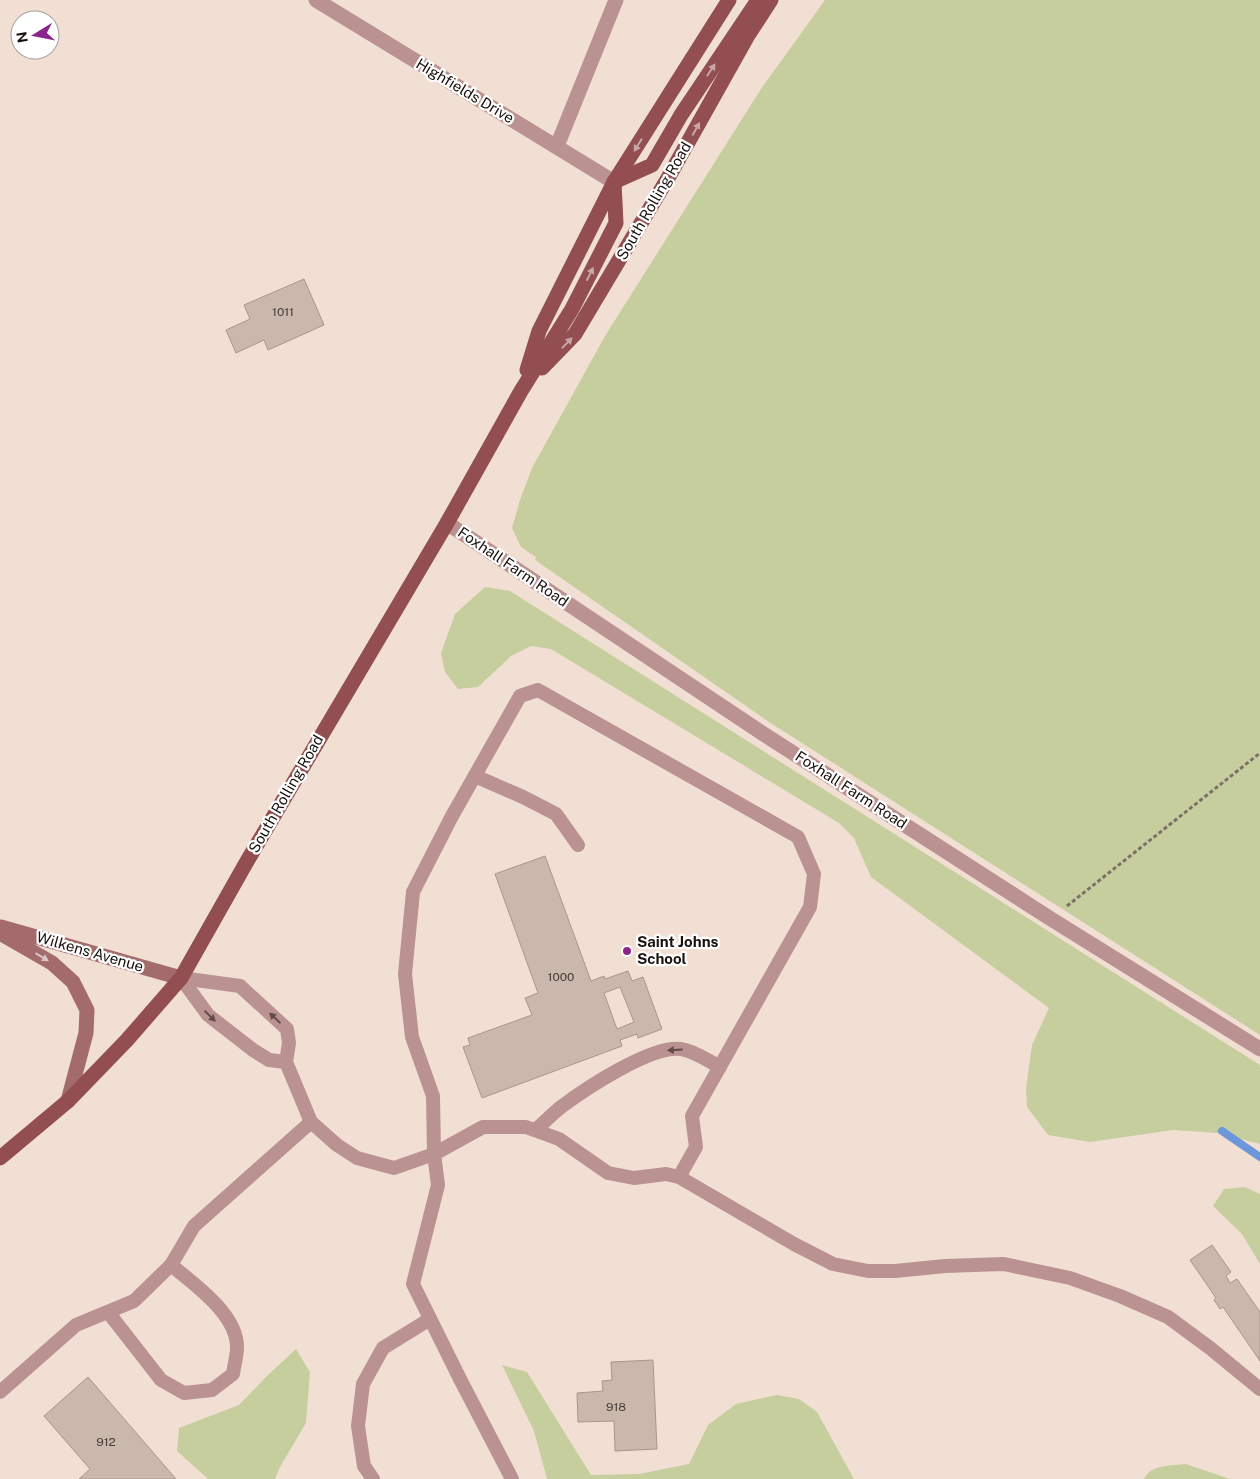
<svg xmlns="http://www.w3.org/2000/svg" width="1260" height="1479" viewBox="0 0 1260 1479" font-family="'Public Sans',sans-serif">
<rect width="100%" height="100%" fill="#f2dfd3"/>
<g fill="#c6ce9d">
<path d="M 825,0 L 1260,0 L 1260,1035 L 769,722 L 535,560 L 536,557 L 521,547 L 512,528 L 520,500 L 532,468 L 605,336 L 761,89 Z"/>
<path d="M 485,587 L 510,591 L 1260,1065 L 1260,1144 L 1217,1133 L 1173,1130 L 1090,1142 L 1048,1135 L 1027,1107 L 1026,1088 L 1032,1045 L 1049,1008 L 871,877 L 854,838 L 839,823 L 551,649 L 531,646 L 511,656 L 478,687 L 458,689 L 445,672 L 441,653 L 455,614 Z"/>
<path d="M 1245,1187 L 1260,1194 L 1260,1264 L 1242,1234 L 1213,1206 L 1224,1189 Z"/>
<path d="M 296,1349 L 310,1372 L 306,1423 L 280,1467 L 275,1479 L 208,1479 L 177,1451 L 179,1428 L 239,1405 L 269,1374 Z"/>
<path d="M 502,1365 L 527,1372 L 591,1475 L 639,1474 L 689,1464 L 708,1425 L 736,1404 L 777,1395 L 799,1399 L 817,1412 L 854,1479 L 547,1479 L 534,1431 Z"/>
<path d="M 1186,1464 L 1230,1479 L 1144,1479 C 1151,1464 1171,1466 1186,1464 Z"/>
</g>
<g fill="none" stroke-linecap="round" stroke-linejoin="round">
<path stroke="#6d97d8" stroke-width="8" d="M 1222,1131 L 1260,1157"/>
</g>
<g fill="#cbb8ad" stroke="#a8978b" fill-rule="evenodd">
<path d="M 304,279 L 324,325 L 268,350 L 264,340 L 236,353 L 226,330 L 250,319 L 244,305 Z"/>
<path d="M 545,856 L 591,981 L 604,976 L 605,979 L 628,971 L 632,981 L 643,977 L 662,1029 L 638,1038 L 637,1034 L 620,1040 L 622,1046 L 482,1098 L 463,1047 L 470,1045 L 468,1038 L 532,1015 L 525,998 L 538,993 L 495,874 ZM 620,987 L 634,1022 L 617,1029 L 604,993 Z"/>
<path d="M 1212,1245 L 1231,1272 L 1226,1276 L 1230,1283 L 1237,1279 L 1260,1312 L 1260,1361 L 1223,1307 L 1220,1309 L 1214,1300 L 1216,1298 L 1190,1260 Z"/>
<path d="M 653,1360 L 657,1449 L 615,1451 L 614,1421 L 578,1422 L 577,1393 L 603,1391 L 602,1381 L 612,1380 L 611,1362 Z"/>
<path d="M 88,1377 L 176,1479 L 79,1479 L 90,1469 L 44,1416 Z"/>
</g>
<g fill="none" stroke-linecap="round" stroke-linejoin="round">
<path stroke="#7d7068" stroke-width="3" stroke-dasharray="4 2.5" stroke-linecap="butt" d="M 1067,906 L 1260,753"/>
<g stroke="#ba9292" stroke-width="14">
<path d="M 475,776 L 523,797 L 556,814 L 578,845"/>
<path d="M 181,978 L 240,986 L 287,1029 L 289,1043 L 286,1062 L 311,1122 L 337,1145 L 357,1158 L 394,1168 L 434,1154 L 483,1127 L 526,1127 L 559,1139 L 608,1173 L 634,1178 L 666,1174 L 679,1177 L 794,1244 L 833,1264 L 868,1271 L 895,1271 L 945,1266 L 1004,1264 L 1070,1278 L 1120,1296 L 1168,1317 L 1210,1348 L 1260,1389"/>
<path d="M 181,978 L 208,1015 L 253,1050 L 269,1060 L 286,1062"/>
<path d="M 535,1130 C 544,1123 552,1114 561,1107 C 585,1089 651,1045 681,1049 C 695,1051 708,1061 720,1067"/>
<path d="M 108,1312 L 161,1380 L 184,1393 L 212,1390 L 233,1374 C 234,1366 237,1356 237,1347 C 237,1314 194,1284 171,1265"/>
<path d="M 0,1392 L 76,1325 L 134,1301 L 171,1265 L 194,1226 L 311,1122"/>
<path d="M 373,1479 L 364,1466 L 358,1426 L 363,1384 L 383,1348 L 430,1319"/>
<path d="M 512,1479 L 460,1379 L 413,1284 L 438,1185 L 434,1154 L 433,1096 L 412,1037 L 405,974 L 413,892 L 452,816 L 520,696 L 538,690 L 798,837 L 814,874 L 810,907 L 692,1116 L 696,1147 L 679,1177"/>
</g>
<g stroke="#ba9292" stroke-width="15">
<path d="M 316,0 L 614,182"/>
<path d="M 557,146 L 616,0"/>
<path d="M 447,523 L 762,733 L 1051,919 L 1260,1049"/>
</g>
<g stroke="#a36b6b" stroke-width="15">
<path d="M 1,927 L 181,978"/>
<path d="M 0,933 L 52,963 L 73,982 L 87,1010 L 86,1033 L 68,1101"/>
</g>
<g stroke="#924e50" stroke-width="15">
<path d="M 614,182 L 652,165 L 681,115 L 758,0"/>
<path d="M 542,368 L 575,334 L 668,178 L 747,37 L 771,0"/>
<path d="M 527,370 L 539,331 L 614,182 L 729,0"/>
<path d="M 0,1158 L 68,1101 L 127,1040 L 181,978 L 246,863 L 447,523 L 521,391 L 572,309 L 616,223 L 614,182"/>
</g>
</g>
<defs><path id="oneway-solid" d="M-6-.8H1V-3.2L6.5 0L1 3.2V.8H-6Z" transform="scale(1.25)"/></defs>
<g fill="#c8a6a8">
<use href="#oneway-solid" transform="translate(711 70) rotate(-57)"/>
<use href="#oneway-solid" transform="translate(696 129) rotate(-61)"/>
<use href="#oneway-solid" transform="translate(638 145) rotate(122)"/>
<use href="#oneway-solid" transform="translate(590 274) rotate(-63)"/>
<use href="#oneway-solid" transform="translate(567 343) rotate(-46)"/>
</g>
<use fill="#dac4c4" href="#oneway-solid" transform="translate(42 957) rotate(31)"/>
<g fill="#614c49">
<use href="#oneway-solid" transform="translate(210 1016) rotate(44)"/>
<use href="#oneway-solid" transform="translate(275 1018) rotate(-137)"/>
<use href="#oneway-solid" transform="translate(675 1050) rotate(177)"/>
</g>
<circle fill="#8c258b" stroke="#fff" stroke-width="2" cx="627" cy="951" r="5"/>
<g text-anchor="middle" stroke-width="4.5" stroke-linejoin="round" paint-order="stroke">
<g font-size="12" fill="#463c36">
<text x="283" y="316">1011</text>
<text x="561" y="981">1000</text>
<text x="616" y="1411">918</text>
<text x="106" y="1446">912</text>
</g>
<g font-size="15" fill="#19120e" stroke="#fff">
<text transform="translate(465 91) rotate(31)" y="5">Highfields Drive</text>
<text transform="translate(654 201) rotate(-60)" y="5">South Rolling Road</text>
<text transform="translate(513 567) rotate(34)" y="5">Foxhall Farm Road</text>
<text transform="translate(851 790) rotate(33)" y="5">Foxhall Farm Road</text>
<text transform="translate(286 794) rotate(-60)" y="5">South Rolling Road</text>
<text transform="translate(90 952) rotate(16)" y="5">Wilkens Avenue</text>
</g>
<g font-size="15" font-weight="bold" fill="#19120e" stroke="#fff" text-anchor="start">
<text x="637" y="947">Saint Johns<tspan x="637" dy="17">School</tspan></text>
</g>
</g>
<g transform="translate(35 35) rotate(260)"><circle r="24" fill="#ffffff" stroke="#a3a09f"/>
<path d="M0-4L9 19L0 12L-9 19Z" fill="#8c258b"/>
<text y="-8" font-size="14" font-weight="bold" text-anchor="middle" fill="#19120e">N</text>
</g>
</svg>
